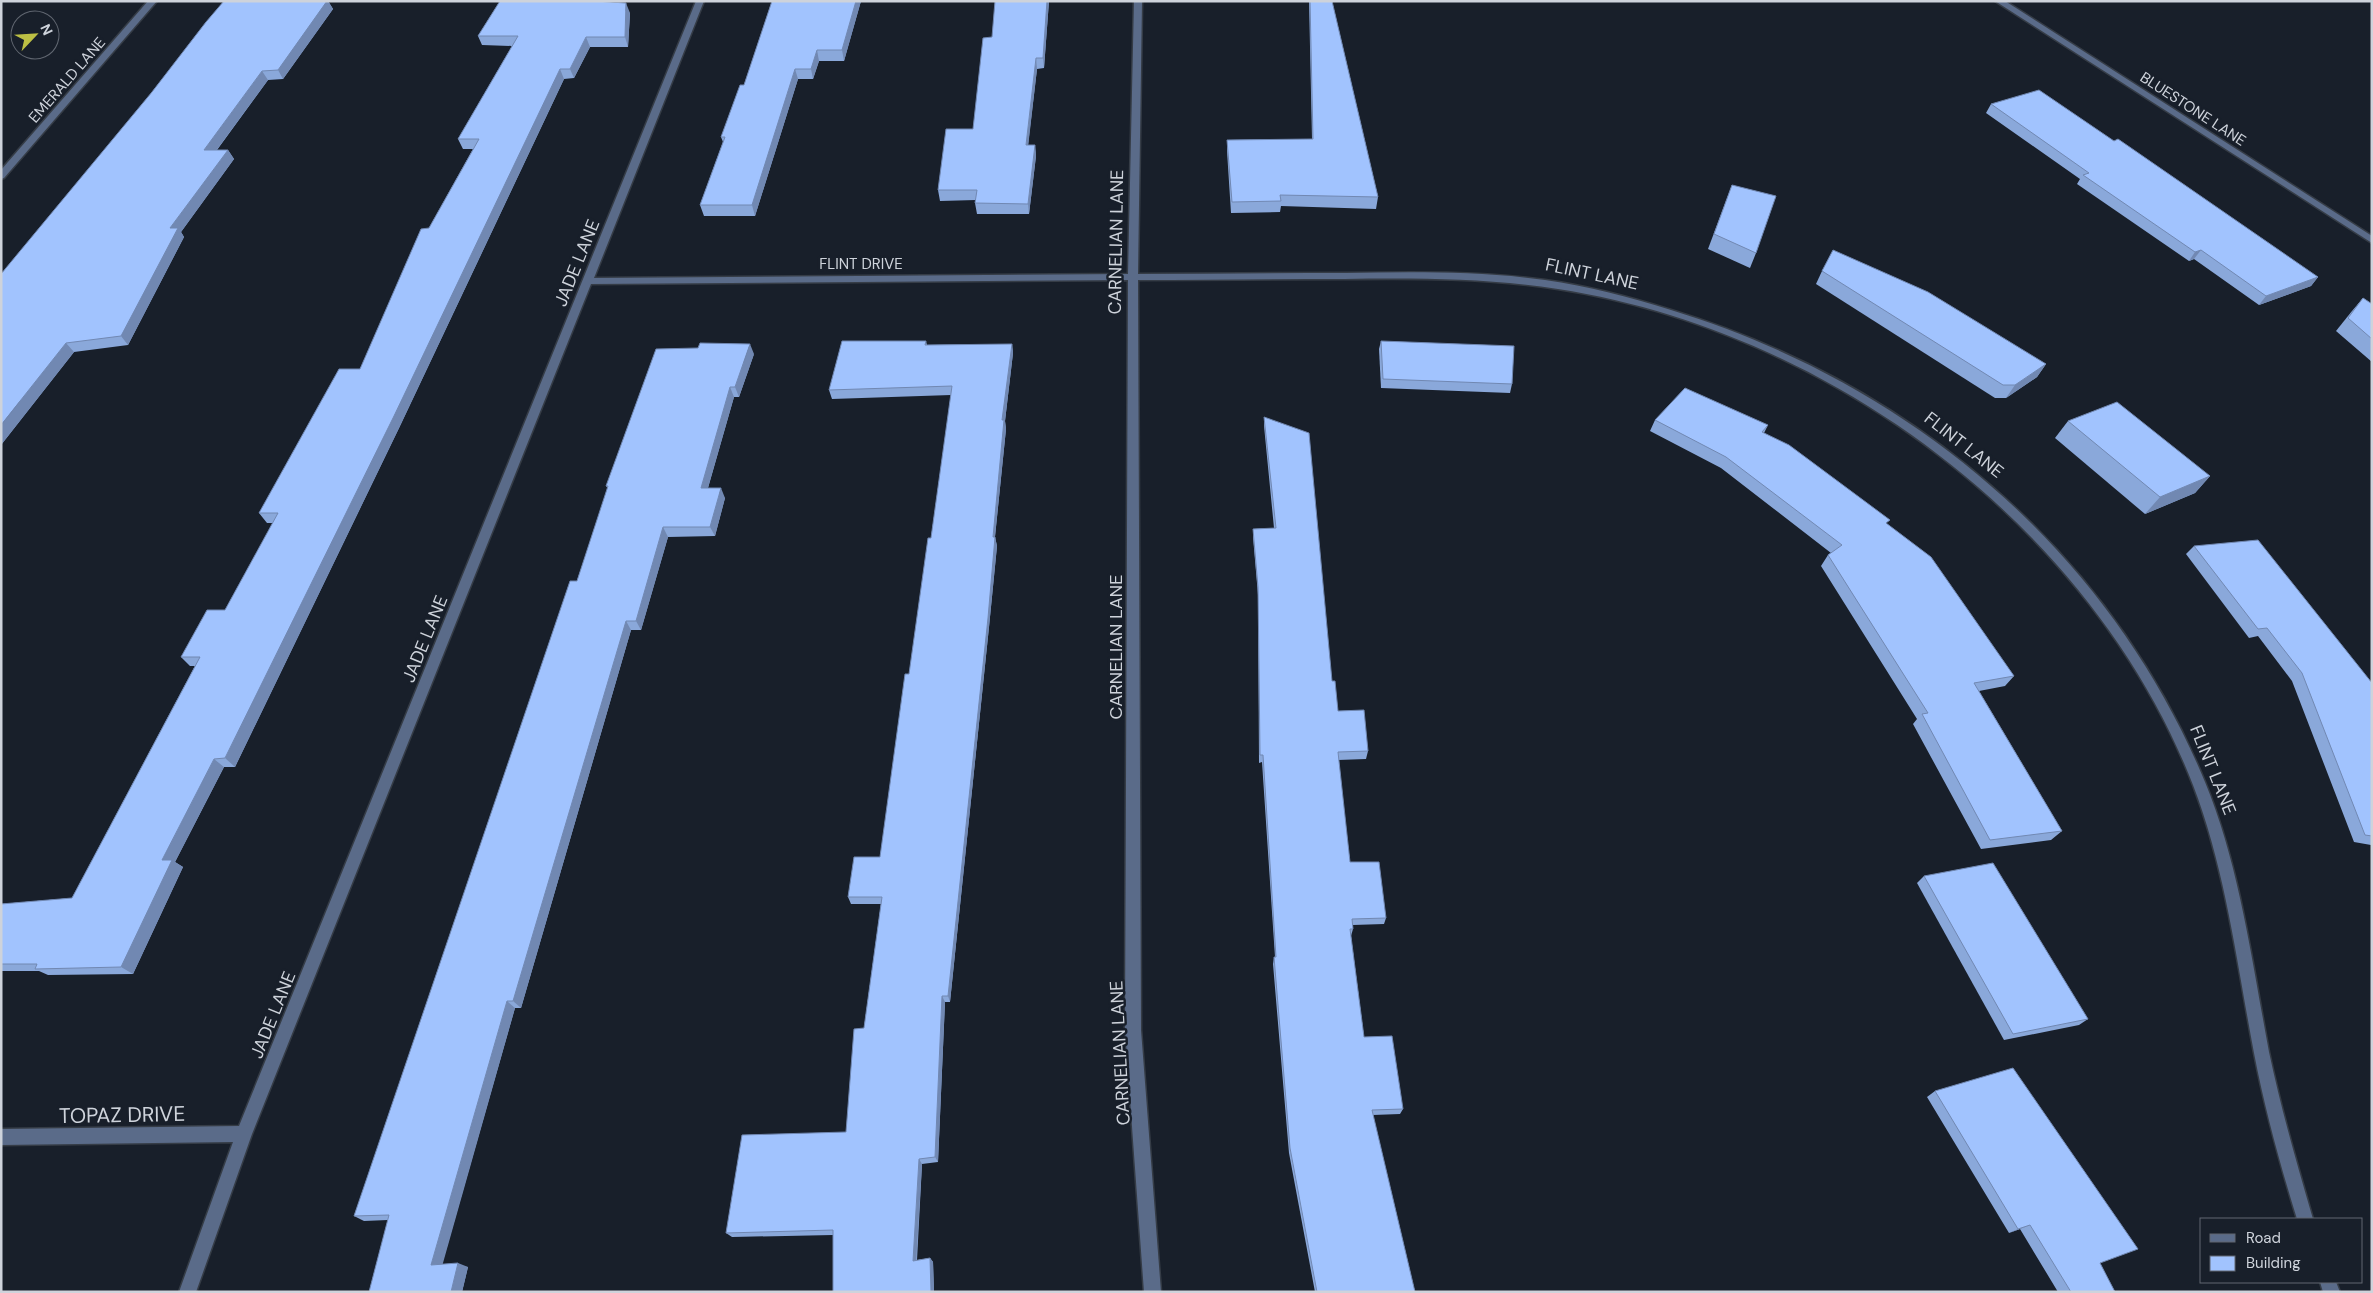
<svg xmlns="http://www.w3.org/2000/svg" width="2373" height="1293" viewBox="0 0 2373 1293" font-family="'DM Sans',sans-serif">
<rect width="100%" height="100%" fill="#181f2a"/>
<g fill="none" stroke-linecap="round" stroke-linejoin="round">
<g stroke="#353c46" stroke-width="3">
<g id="minor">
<path d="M 148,1 L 157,1 L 4,178 L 1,179 L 1,170 Z"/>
<path d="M 696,1 L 704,1 L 594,278 L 1128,274 L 1134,1 L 1142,1 L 1138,274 C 1207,274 1277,273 1346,273 C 1413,272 1479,271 1545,280 C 1588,286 1630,297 1671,310 C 1910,383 2109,550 2205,782 C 2240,867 2252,962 2269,1052 C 2281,1109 2297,1164 2313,1219 L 2297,1219 C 2280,1164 2265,1110 2254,1053 C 2237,964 2226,871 2193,785 C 2093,527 1830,331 1558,289 C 1487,278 1416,278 1344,279 C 1275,279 1207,280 1138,280 L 1141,1030 L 1161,1292 L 1144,1292 L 1125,1030 L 1128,280 L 591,284 L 252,1134 L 196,1292 L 179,1292 L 233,1142 L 1,1145 L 1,1129 L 239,1126 Z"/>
<path d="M 1995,1 L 2005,1 L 2372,236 L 2372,243 Z"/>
<path d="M 2320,1282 L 2336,1282 L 2340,1292 L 2323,1292 Z"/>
</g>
</g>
<use href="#minor" fill="#5a6b89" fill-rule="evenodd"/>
</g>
<g fill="#8aa8da">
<path d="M 224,1 L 328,1 L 333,9 L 283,79 L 268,80 L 217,150 L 228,150 L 234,159 L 181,232 L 184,237 L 128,345 L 74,352 L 1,445 L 152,92 Z"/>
<path d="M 500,1 L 603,1 L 603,2 L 630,13 L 628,47 L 590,47 L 574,78 L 564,79 L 400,426 L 235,767 L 224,767 L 175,862 L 183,867 L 133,974 L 48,975 L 39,971 L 1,971 L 1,904 L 72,898 L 195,666 L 190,666 L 181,657 L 225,610 L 273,523 L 267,523 L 259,513 L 360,369 L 429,228 L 473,149 L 463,149 L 458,139 L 512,46 L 482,45 L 478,36 Z"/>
<path d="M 772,1 L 861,1 L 844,61 L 819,61 L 813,79 L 798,79 L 755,216 L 704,216 L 700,205 L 723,142 L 721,137 L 744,85 Z"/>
<path d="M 1049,1 L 1044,68 L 1037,69 L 1028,145 L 1035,145 L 1036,156 L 1029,214 L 977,214 L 975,203 L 976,200 L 940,201 L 938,190 L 973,129 L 992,37 Z"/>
<path d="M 1309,1 L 1332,1 L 1378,197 L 1376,209 L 1281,206 L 1280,212 L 1231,213 L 1227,151 L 1227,140 L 1312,139 Z"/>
<path d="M 1991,104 L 2318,277 L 2311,286 L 2259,305 L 2194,259 L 2189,261 L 2077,184 L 2080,179 L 1986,113 Z"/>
<path d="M 1732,185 L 1756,253 L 1750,268 L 1708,249 Z"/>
<path d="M 1822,271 L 2046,364 L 2037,377 L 2006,398 L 1995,398 L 1816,284 Z"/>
<path d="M 2363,298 L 2372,304 L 2372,362 L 2336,331 L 2352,311 Z"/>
<path d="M 926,341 L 927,345 L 1012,344 L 1013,353 L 1005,421 L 1006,429 L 995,537 L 997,546 L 989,627 L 950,1002 L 945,1002 L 938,1162 L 922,1164 L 917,1260 L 930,1258 L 933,1262 L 934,1292 L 833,1292 L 833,1235 L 732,1237 L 726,1233 L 846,1132 L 864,1028 L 881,904 L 851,904 L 848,897 L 880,857 L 931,538 L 951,395 L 832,399 L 829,390 Z"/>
<path d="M 1381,341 L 1512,384 L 1510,393 L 1381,388 L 1379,349 Z"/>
<path d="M 754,354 L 739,397 L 734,397 L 708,488 L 725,498 L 715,536 L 668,537 L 641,630 L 631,630 L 521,1008 L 515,1008 L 442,1264 L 468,1267 L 462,1292 L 369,1292 L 388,1220 L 364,1221 L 354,1216 L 577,581 L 608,489 L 606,486 Z"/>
<path d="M 1264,417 L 1332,681 L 1338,711 L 1368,751 L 1366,759 L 1338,760 L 1350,862 L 1386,918 L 1384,924 L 1353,925 L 1353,929 L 1351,936 L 1364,1037 L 1403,1109 L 1400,1114 L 1373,1115 L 1415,1292 L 1315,1292 L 1289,1153 L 1273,964 L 1274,957 L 1275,957 L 1262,762 L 1259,763 L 1258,595 L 1253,537 L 1253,529 L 1274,528 L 1264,426 Z"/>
<path d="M 1655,420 L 1768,425 L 1764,433 L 1887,524 L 2014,676 L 2005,686 L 1979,691 L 2062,831 L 2051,840 L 1981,849 L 1913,724 L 1917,719 L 1821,566 L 1828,555 L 1831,553 L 1721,468 L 1650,431 Z"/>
<path d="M 2068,421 L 2210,476 L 2195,493 L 2145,514 L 2055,438 Z"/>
<path d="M 2194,546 L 2372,683 L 2372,847 L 2371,845 L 2354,842 L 2292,681 L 2258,636 L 2249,638 L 2186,554 Z"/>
<path d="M 1924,876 L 2088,1019 L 2079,1025 L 2004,1040 L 1917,883 Z"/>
<path d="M 1935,1091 L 2100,1263 L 2115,1292 L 2058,1292 L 2020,1229 L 2009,1233 L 1927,1097 Z"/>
</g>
<g fill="#7188b2">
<path d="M 318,1 L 328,1 L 333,9 L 283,79 L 278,70 Z"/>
<path d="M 856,1 L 861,1 L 844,61 L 842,50 Z"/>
<path d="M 1047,1 L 1049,1 L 1044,68 L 1043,58 Z"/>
<path d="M 626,3 L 630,13 L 628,47 L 625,37 Z"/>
<path d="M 586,37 L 590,47 L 574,78 L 570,69 Z"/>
<path d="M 817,50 L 819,61 L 813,79 L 811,69 Z"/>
<path d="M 1036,58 L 1037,69 L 1027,156 L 1026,145 Z"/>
<path d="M 560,69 L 564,79 L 400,426 L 235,767 L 225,758 Z"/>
<path d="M 795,69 L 798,79 L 755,216 L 752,205 Z"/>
<path d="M 262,71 L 268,80 L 210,159 L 204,150 Z"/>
<path d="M 1035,145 L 1036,156 L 1029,214 L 1028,204 Z"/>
<path d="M 228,150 L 234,159 L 181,232 L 184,237 L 128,345 L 121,336 L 170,228 Z"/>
<path d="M 2201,250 L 2194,259 L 2189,261 L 2195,252 Z"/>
<path d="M 2318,277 L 2311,286 L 2259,305 L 2266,296 Z"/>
<path d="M 66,343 L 74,352 L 1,445 L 1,425 Z"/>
<path d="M 750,344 L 754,354 L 739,397 L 735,387 Z"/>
<path d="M 1012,344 L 1013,353 L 1005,421 L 1006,429 L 994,546 L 993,537 L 1002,420 Z"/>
<path d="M 2046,364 L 2037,377 L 2006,398 L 2015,385 Z"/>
<path d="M 730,387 L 734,397 L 705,498 L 701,488 Z"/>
<path d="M 2210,476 L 2195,493 L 2145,514 L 2160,497 Z"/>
<path d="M 721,488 L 725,498 L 715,536 L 710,527 Z"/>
<path d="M 663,527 L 668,537 L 641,630 L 636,621 Z"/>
<path d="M 995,537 L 997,546 L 989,627 L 950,1002 L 948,996 Z"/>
<path d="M 626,621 L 631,630 L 521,1008 L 513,1001 Z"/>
<path d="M 214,759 L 224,767 L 175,862 L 183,867 L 133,974 L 121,967 L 162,860 Z"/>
<path d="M 942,996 L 945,1002 L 938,1162 L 935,1157 Z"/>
<path d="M 507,1001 L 515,1008 L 441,1270 L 431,1265 Z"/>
<path d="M 919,1159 L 922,1164 L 916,1265 L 913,1261 Z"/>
<path d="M 2030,1225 L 2020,1229 L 2009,1233 L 2018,1229 Z"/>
<path d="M 930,1258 L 933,1262 L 934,1292 L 931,1292 Z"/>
<path d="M 458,1263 L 468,1267 L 462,1292 L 451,1292 Z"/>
</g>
<g fill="#a1c3fe" stroke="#7188b2">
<path d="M 224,1 L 327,1 L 278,70 L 262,71 L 204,150 L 228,150 L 170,228 L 178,228 L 121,336 L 66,343 L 1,425 L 1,274 L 152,92 L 206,22 Z"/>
<path d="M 500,1 L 595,1 L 626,3 L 625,37 L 586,37 L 570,69 L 560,69 L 394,416 L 225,758 L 214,759 L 162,860 L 172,860 L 121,967 L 35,969 L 37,964 L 1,964 L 1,904 L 72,898 L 200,657 L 181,657 L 207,610 L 225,610 L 278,513 L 259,513 L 339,369 L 360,369 L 421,229 L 429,228 L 479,139 L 458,139 L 518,36 L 478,36 Z"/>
<path d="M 772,1 L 856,1 L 842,50 L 817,50 L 811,69 L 795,69 L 752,205 L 700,205 L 725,137 L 721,137 L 740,85 L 744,85 Z"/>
<path d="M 995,1 L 1047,1 L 1043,58 L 1036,58 L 1026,145 L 1035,145 L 1028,204 L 975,203 L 977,190 L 938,190 L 946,129 L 973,129 L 983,38 L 992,37 Z"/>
<path d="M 1310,1 L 1332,1 L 1378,197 L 1280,195 L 1281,201 L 1232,202 L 1227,140 L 1313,139 Z"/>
<path d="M 2039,90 L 2114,141 L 2118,139 L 2318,277 L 2266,296 L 2201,250 L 2195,252 L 2083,175 L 2089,173 L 1991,104 Z"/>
<path d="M 1732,185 L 1776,196 L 1756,253 L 1714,234 Z"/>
<path d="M 1833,250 L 1928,292 L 2046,364 L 2015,385 L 2003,385 L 1822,271 Z"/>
<path d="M 2363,298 L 2372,304 L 2372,339 L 2348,318 Z"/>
<path d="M 842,341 L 926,341 L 925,345 L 1012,344 L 1002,420 L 1004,420 L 993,537 L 995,537 L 988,618 L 948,996 L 942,996 L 935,1157 L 919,1159 L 913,1261 L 930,1258 L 931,1292 L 833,1292 L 833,1230 L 726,1233 L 742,1135 L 846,1132 L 854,1029 L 864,1028 L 882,897 L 848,897 L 854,857 L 880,857 L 905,674 L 909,674 L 928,538 L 931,538 L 952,386 L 829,390 Z"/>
<path d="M 1381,341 L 1514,346 L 1512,384 L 1383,379 Z"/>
<path d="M 700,343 L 750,344 L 735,387 L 730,387 L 701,488 L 721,488 L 710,527 L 663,527 L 636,621 L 626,621 L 513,1001 L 507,1001 L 431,1265 L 458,1263 L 451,1292 L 369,1292 L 389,1215 L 354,1216 L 570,581 L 577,581 L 608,486 L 606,486 L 656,349 L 698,348 Z"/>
<path d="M 1685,388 L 1768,425 L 1762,432 L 1789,445 L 1890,520 L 1886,523 L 1931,557 L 2014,676 L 1974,683 L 2062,831 L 1990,840 L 1922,714 L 1928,713 L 1828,555 L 1842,545 L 1726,457 L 1655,420 Z"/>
<path d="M 2117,402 L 2210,476 L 2160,497 L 2068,421 Z"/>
<path d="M 1264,417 L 1309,433 L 1332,681 L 1335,681 L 1338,711 L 1364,710 L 1368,751 L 1338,752 L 1350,862 L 1379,862 L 1386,918 L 1352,919 L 1353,929 L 1350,929 L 1364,1037 L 1392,1036 L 1403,1109 L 1372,1110 L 1415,1292 L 1317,1292 L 1290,1148 L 1274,957 L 1276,957 L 1263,755 L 1260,755 L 1258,587 L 1253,529 L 1276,528 Z"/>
<path d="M 2258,540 L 2372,683 L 2372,836 L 2365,835 L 2302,673 L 2267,628 L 2258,629 L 2194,546 Z"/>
<path d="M 1993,863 L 2088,1019 L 2013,1034 L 1924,876 Z"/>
<path d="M 2013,1068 L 2138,1249 L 2100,1263 L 2115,1292 L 2071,1292 L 2030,1225 L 2018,1229 L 1935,1091 Z"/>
</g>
<g text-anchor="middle" stroke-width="5" stroke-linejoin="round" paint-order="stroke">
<g font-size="15" fill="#ced3db" stroke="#181f2a">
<text transform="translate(67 80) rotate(-49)" y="5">EMERALD LANE</text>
<text transform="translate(2193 109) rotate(33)" y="5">BLUESTONE LANE</text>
<text x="861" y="269">FLINT DRIVE</text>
</g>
<g font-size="18" fill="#ced3db" stroke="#181f2a">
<text transform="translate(1116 242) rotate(-89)" y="6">CARNELIAN LANE</text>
<text transform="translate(577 263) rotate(-68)" y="6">JADE LANE</text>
<text transform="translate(1592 274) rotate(12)" y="6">FLINT LANE</text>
<text transform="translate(1964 445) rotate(38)" y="6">FLINT LANE</text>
<text transform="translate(425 639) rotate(-68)" y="6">JADE LANE</text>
<text transform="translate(1116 647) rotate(-90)" y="6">CARNELIAN LANE</text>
<text transform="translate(2213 770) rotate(68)" y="6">FLINT LANE</text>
<text transform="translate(273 1015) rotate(-68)" y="6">JADE LANE</text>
<text transform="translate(1120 1053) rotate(-93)" y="6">CARNELIAN LANE</text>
</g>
<g font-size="21" fill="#ced3db" stroke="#181f2a">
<text transform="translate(122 1115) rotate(-1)" y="7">TOPAZ DRIVE</text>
</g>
</g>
<rect width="2373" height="1293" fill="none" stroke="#ced3db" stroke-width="5"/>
<rect x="2200" y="1218" width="162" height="65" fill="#181f2a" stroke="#616771"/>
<rect x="2210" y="1234" width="25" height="8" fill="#5a6b89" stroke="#616771"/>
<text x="2246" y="1243" font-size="15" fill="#ced3db">Road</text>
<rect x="2210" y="1256" width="25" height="15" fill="#a1c3fe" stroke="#616771"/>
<text x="2246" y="1268" font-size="15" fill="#ced3db">Building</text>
<g transform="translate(35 35) rotate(65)"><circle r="24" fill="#181f2a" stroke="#616771"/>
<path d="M0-4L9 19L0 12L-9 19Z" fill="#bcbf44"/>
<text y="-8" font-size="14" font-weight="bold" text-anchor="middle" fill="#ced3db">N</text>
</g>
</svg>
